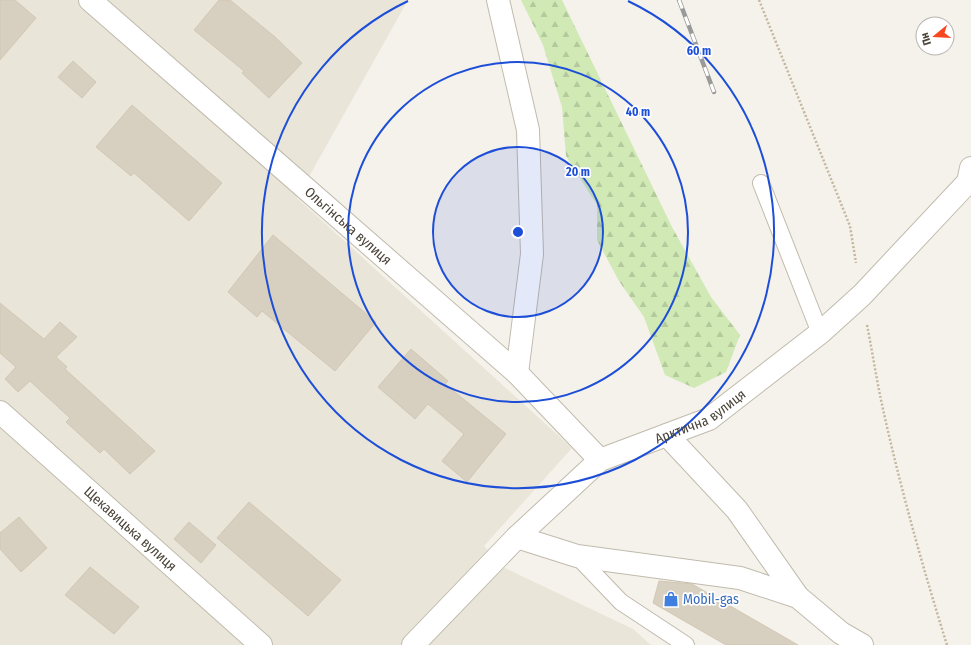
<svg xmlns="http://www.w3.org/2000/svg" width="971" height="645" viewBox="0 0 971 645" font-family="'Fira Sans Condensed',sans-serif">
<defs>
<pattern id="forest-firs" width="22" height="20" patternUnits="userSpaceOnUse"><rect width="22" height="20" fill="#d0e9b5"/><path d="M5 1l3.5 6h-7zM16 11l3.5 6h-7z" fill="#b4c99c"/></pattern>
</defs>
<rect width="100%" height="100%" fill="#f5f2eb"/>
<path fill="#e9e5d9" d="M 0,0 L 408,0 L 297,198 L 572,448 L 484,546 L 505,568 L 633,629 L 651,645 L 0,645 Z"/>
<path fill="url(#forest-firs)" d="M 521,0 L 562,0 L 672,227 L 711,297 L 740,335 L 726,372 L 694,388 L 665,375 L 644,317 L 619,281 L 597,240 L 597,205 L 566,156 L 562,107 L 543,45 Z"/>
<g fill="#d7cfc0" stroke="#d2c7b3">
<path d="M 0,0 L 15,0 L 36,18 L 0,60 Z"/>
<path d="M 219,0 L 230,0 L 275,37 L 302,63 L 269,98 L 242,73 L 244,71 L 194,30 Z"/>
<path d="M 73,61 L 96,82 L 82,98 L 58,77 Z"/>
<path d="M 132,105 L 222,183 L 189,221 L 134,173 L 131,176 L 96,147 Z"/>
<path d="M 273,235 L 376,322 L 335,371 L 262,311 L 257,317 L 228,292 Z"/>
<path d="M 0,303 L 44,339 L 60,322 L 77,337 L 56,357 L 67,367 L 65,369 L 155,451 L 130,474 L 104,449 L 100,453 L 66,422 L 70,418 L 30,381 L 18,392 L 5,379 L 16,367 L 0,353 Z"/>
<path d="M 411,349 L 448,381 L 445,384 L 506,434 L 467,482 L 442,461 L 464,434 L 428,404 L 415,419 L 378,387 Z"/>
<path d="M 249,502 L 341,580 L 308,616 L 217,538 Z"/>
<path d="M 19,517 L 47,548 L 21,572 L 0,549 L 0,533 Z"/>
<path d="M 189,522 L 216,545 L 201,563 L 174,539 Z"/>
<path d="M 90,567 L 139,607 L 114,634 L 65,595 Z"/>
<path d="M 659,581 L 692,584 L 798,645 L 726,645 L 653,603 Z"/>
</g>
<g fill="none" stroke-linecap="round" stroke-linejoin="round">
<g stroke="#c1bbad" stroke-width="18">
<g id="lane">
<path d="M 761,183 L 820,333"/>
<path d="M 577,556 L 621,602 L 686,645"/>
</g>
</g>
<g stroke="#c1bbad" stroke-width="24">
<g id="street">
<path id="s1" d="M 90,0 L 517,373 L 600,460"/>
<path d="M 498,0 L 528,130 L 532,254 L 517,373"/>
<path id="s2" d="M 0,412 L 261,645"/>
<path d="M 667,435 L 737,510 L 798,597"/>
<path d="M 517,537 L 577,556 L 740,578 L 798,597 L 841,633 L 862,645"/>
<path id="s3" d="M 413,645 L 517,537 L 600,460 L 709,419 L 820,333 L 862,295 L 968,182 L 971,168"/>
</g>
</g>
<g stroke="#c3b79f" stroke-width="2.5" stroke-dasharray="2 2" stroke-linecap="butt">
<path d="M 759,0 L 850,226 L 856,263"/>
<path d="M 867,325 C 872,350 876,376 881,400 C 899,483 922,565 947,645"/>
</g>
<use href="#lane" stroke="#fff" stroke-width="16"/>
<use href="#street" stroke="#fff" stroke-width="22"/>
<g stroke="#999" stroke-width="4.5">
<path id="rail" d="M 679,0 L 714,92"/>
</g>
<use href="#rail" stroke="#fff" stroke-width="3" stroke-dasharray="9" stroke-linecap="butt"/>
</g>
<circle cx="518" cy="232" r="85" fill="#1d4ed8" fill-opacity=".12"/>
<g fill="none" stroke="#1d4ed8" stroke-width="2">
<circle cx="518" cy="232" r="85"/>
<circle cx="518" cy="232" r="170"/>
<path d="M628 1A256 256 0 1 1 408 1"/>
</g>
<defs>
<g id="shop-bare" transform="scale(1.2)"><path d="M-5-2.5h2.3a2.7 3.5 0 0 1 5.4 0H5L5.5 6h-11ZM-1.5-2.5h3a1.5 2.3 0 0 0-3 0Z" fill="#3f7fe0" stroke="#fff" stroke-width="2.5" paint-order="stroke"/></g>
</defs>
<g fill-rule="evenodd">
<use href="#shop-bare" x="671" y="599"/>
</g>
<g text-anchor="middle" stroke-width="3.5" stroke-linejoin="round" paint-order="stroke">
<g font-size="14" fill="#4a4339" stroke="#fff">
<text dy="5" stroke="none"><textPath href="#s1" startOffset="343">Ольгінська вулиця</textPath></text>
<text dy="5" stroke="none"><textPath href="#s3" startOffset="373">Арктична вулиця</textPath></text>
<text dy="5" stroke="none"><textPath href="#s2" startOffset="175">Щекавицька вулиця</textPath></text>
</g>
<g font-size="14" fill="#366cbe" stroke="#fff" text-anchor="start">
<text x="683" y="604">Mobil-gas</text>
</g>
</g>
<circle cx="518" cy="232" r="6" fill="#1d4ed8" stroke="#fff" stroke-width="2"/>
<g font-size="12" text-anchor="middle" font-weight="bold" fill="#1d4ed8" stroke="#fff" stroke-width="3.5" stroke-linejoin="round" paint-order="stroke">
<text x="699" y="55">60 m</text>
<text x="638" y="116">40 m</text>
<text x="578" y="176">20 m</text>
</g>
<g transform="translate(935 36) rotate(252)"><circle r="19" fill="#ffffff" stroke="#b7b4b0"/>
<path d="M0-3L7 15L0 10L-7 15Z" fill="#f8461f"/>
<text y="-6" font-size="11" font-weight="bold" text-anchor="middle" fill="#4a4339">Пн</text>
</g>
</svg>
